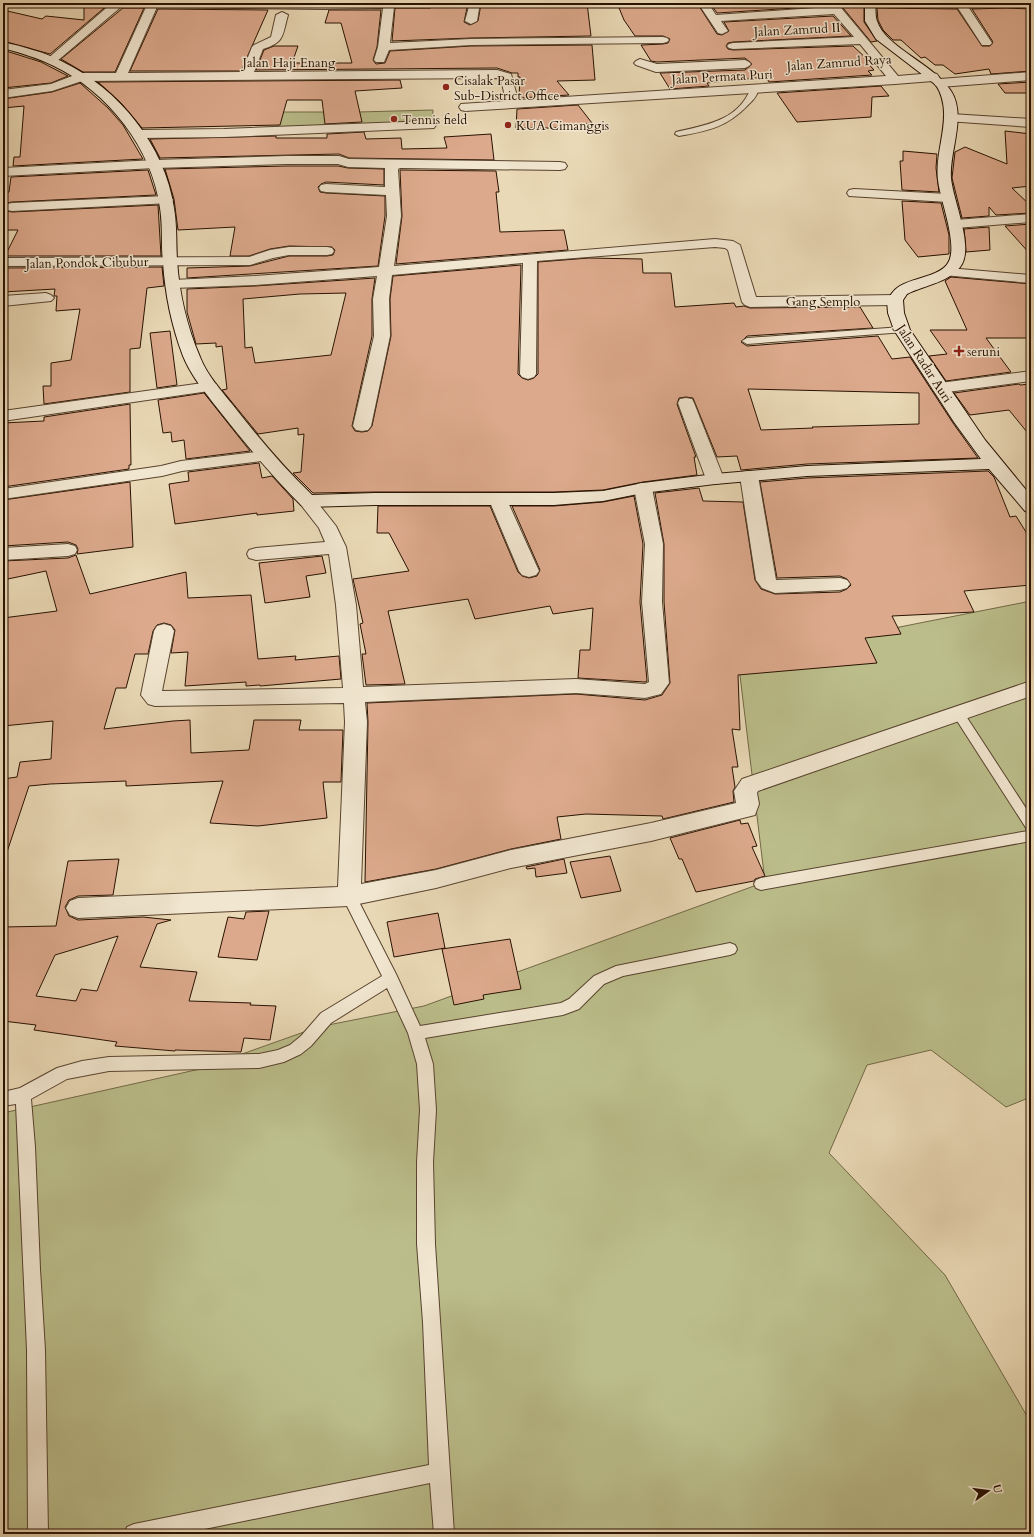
<svg xmlns="http://www.w3.org/2000/svg" width="1034" height="1537" viewBox="0 0 1034 1537" font-family="Cardo,serif">
<rect width="100%" height="100%" fill="#ead9b6"/>
<filter id="stains"><feTurbulence type="fractalNoise" baseFrequency=".005" numOctaves="4"/><feColorMatrix values="0 0 0 0 .2 0 0 0 0 .09 0 0 0 0 .02 0 0 0 .5 -.17"/></filter>
<radialGradient id="worn" r=".72"><stop offset=".6" stop-color="#630" stop-opacity="0"/><stop offset="1" stop-color="#630" stop-opacity=".3"/></radialGradient>
<g fill="#bbbe8b" stroke="#726846">
<path d="M 433,110 L 432,127 L 355,127 L 358,112 Z"/>
<path d="M 280,112 L 352,112 L 349,127 L 277,127 Z"/>
<path d="M 1031,601 L 1031,1097 L 1006,1107 L 931,1050 L 867,1065 L 829,1153 L 945,1275 L 1031,1423 L 1031,1534 L 3,1534 L 3,1113 L 200,1069 L 318,1027 L 424,1006 L 765,882 L 738,659 Z"/>
</g>
<g fill="#dca98c" stroke="#281100" fill-rule="evenodd">
<path d="M 84,3 L 110,3 L 50,54 L 3,41 L 3,10 L 42,19 L 46,16 L 84,20 Z"/>
<path d="M 440,3 L 468,3 L 464,22 L 470,25 L 478,21 L 481,4 L 541,5 L 542,3 L 587,3 L 591,36 L 471,38 L 392,41 L 395,8 L 430,8 L 434,6 L 440,6 Z"/>
<path d="M 617,3 L 697,3 L 717,34 L 722,35 L 729,31 L 724,22 L 833,16 L 851,36 L 733,42 L 728,43 L 726,46 L 728,49 L 733,50 L 853,46 L 868,60 L 865,60 L 874,70 L 868,71 L 872,75 L 769,82 L 766,77 L 707,83 L 709,86 L 670,89 L 660,73 L 745,70 L 752,64 L 745,58 L 657,62 L 651,61 L 641,45 L 663,44 L 668,43 L 670,39 L 663,36 L 635,36 L 624,20 Z"/>
<path d="M 710,3 L 825,3 L 826,6 L 717,13 Z"/>
<path d="M 839,3 L 864,3 L 864,22 L 877,41 L 871,42 Z"/>
<path d="M 123,8 L 144,8 L 115,72 L 83,72 L 61,59 Z"/>
<path d="M 877,8 L 957,9 L 982,46 L 990,46 L 993,42 L 972,9 L 1006,8 L 1031,9 L 1031,71 L 991,74 L 989,69 L 955,74 L 943,65 L 935,65 L 925,57 L 921,58 L 901,40 L 893,40 L 883,30 L 878,20 Z"/>
<path d="M 158,9 L 268,10 L 241,71 L 130,71 Z"/>
<path d="M 329,10 L 381,10 L 377,47 L 373,60 L 376,64 L 385,63 L 390,51 L 471,46 L 592,45 L 595,80 L 557,81 L 569,95 L 519,98 L 520,77 L 518,77 L 518,73 L 512,73 L 497,68 L 256,70 L 264,50 L 274,46 L 298,46 L 292,63 L 352,63 L 341,23 L 325,23 Z"/>
<path d="M 3,50 L 41,62 L 68,76 L 51,83 L 3,88 Z"/>
<path d="M 400,80 L 402,88 L 355,91 L 362,122 L 325,124 L 322,100 L 287,100 L 280,125 L 142,128 L 121,103 L 98,82 Z"/>
<path d="M 1031,82 L 1031,93 L 1005,93 L 998,84 Z"/>
<path d="M 80,83 L 108,108 L 123,125 L 143,159 L 13,166 L 14,157 L 20,157 L 24,106 L 3,108 L 3,99 L 52,92 Z"/>
<path d="M 881,86 L 889,96 L 872,97 L 871,117 L 797,122 L 777,93 Z"/>
<path d="M 578,105 L 592,123 L 554,128 L 516,128 L 517,109 Z"/>
<path d="M 1005,131 L 1031,134 L 1031,186 L 1012,188 L 1031,206 L 1031,213 L 996,215 L 989,207 L 989,216 L 962,218 L 952,178 L 955,152 L 965,147 L 1007,164 Z"/>
<path d="M 364,132 L 366,139 L 401,138 L 402,149 L 447,148 L 444,137 L 491,134 L 494,160 L 349,158 L 339,154 L 160,158 L 150,139 L 276,136 L 276,138 L 327,138 L 327,134 Z"/>
<path d="M 903,151 L 937,154 L 936,168 L 939,192 L 902,190 L 900,161 L 903,161 Z"/>
<path d="M 286,166 L 338,166 L 348,168 L 384,169 L 384,185 L 326,182 L 321,184 L 318,187 L 320,192 L 326,193 L 385,196 L 385,216 L 378,266 L 187,278 L 187,268 L 250,266 L 289,256 L 327,256 L 333,255 L 335,250 L 332,247 L 289,246 L 270,249 L 249,256 L 230,256 L 235,227 L 178,230 L 174,199 L 165,169 Z"/>
<path d="M 148,170 L 156,195 L 12,202 L 6,203 L 4,208 L 7,211 L 12,212 L 158,205 L 161,256 L 5,256 L 18,230 L 3,230 L 3,193 L 9,192 L 11,177 Z"/>
<path d="M 400,170 L 496,171 L 499,192 L 496,192 L 500,232 L 564,230 L 568,250 L 396,264 L 402,216 Z"/>
<path d="M 902,201 L 941,203 L 949,235 L 949,254 L 918,257 L 905,240 Z"/>
<path d="M 1031,224 L 1031,255 L 1005,226 Z"/>
<path d="M 989,227 L 990,250 L 966,252 L 964,229 Z"/>
<path d="M 589,258 L 642,259 L 643,273 L 671,273 L 675,307 L 734,303 L 736,307 L 744,306 L 750,308 L 860,307 L 873,328 L 747,336 L 741,342 L 747,346 L 878,336 L 892,359 L 910,357 L 953,423 L 978,458 L 807,464 L 741,470 L 737,456 L 717,457 L 693,398 L 686,397 L 679,398 L 677,404 L 696,457 L 694,457 L 697,475 L 643,482 L 603,490 L 554,492 L 375,492 L 313,493 L 293,473 L 301,472 L 304,434 L 298,435 L 298,428 L 258,434 L 222,390 L 227,389 L 222,346 L 216,347 L 216,343 L 196,344 L 187,312 L 187,289 L 255,286 L 375,278 L 372,299 L 372,336 L 352,426 L 355,431 L 362,432 L 368,431 L 372,426 L 391,336 L 390,299 L 393,276 L 521,265 L 518,374 L 522,378 L 528,380 L 534,378 L 538,374 L 538,262 ZM 346,293 L 331,355 L 255,363 L 252,347 L 245,348 L 243,299 L 300,294 ZM 748,389 L 919,393 L 919,424 L 812,427 L 813,428 L 761,430 Z"/>
<path d="M 162,267 L 164,286 L 147,288 L 140,348 L 130,349 L 130,392 L 44,404 L 43,386 L 51,386 L 51,363 L 71,360 L 80,309 L 56,311 L 57,296 L 54,296 L 55,289 L 3,292 L 3,268 Z"/>
<path d="M 951,277 L 1031,284 L 1031,338 L 986,338 L 1011,372 L 946,381 L 929,356 L 947,354 L 930,330 L 967,330 L 945,281 Z"/>
<path d="M 170,331 L 177,385 L 157,388 L 150,333 Z"/>
<path d="M 1019,384 L 1020,385 L 1031,384 L 1031,437 L 1009,410 L 970,415 L 954,393 Z"/>
<path d="M 204,393 L 250,451 L 186,459 L 184,440 L 172,442 L 171,432 L 163,433 L 158,400 Z"/>
<path d="M 130,404 L 131,465 L 129,465 L 129,469 L 3,487 L 3,423 L 44,421 L 44,417 Z"/>
<path d="M 259,463 L 262,478 L 272,476 L 293,499 L 294,511 L 257,515 L 257,513 L 175,524 L 169,484 L 189,481 L 188,472 Z"/>
<path d="M 988,471 L 994,477 L 1010,517 L 1016,516 L 1031,540 L 1031,585 L 964,591 L 974,612 L 892,616 L 901,634 L 865,638 L 877,663 L 738,675 L 740,730 L 732,729 L 738,767 L 732,767 L 735,787 L 733,791 L 734,802 L 663,819 L 662,816 L 586,814 L 557,817 L 561,839 L 511,849 L 436,869 L 365,882 L 368,722 L 367,703 L 576,694 L 645,700 L 662,695 L 670,683 L 664,602 L 664,544 L 655,493 L 699,488 L 703,501 L 743,502 L 755,580 L 761,589 L 775,594 L 840,592 L 847,589 L 851,585 L 847,579 L 840,576 L 777,578 L 760,482 L 807,478 Z"/>
<path d="M 130,482 L 133,547 L 77,554 L 78,549 L 76,545 L 68,542 L 3,546 L 3,500 Z"/>
<path d="M 634,496 L 643,544 L 640,602 L 647,681 L 645,682 L 578,678 L 580,650 L 590,650 L 593,608 L 553,614 L 550,606 L 475,619 L 468,599 L 388,611 L 405,684 L 366,685 L 362,654 L 366,654 L 360,624 L 363,623 L 353,579 L 409,571 L 389,533 L 377,533 L 378,506 L 490,506 L 518,572 L 522,576 L 529,578 L 537,576 L 540,570 L 512,506 L 554,506 L 603,502 Z"/>
<path d="M 76,555 L 90,594 L 186,572 L 188,598 L 251,595 L 258,659 L 296,656 L 295,660 L 339,656 L 341,679 L 260,686 L 260,685 L 246,686 L 246,682 L 185,686 L 188,652 L 171,653 L 175,630 L 171,625 L 164,623 L 157,625 L 153,631 L 148,654 L 135,654 L 126,688 L 116,688 L 104,729 L 173,721 L 190,720 L 191,753 L 249,750 L 254,720 L 301,720 L 299,730 L 343,730 L 341,782 L 323,782 L 327,818 L 258,826 L 210,823 L 223,781 L 126,786 L 126,781 L 50,784 L 29,786 L 7,852 L 3,851 L 3,779 L 17,777 L 20,762 L 51,759 L 53,721 L 3,726 L 3,618 L 57,611 L 46,571 L 3,580 L 3,561 L 68,558 Z"/>
<path d="M 322,556 L 326,573 L 306,576 L 310,597 L 265,603 L 259,563 Z"/>
<path d="M 740,820 L 741,824 L 748,823 L 757,846 L 752,847 L 765,876 L 755,879 L 754,881 L 696,892 L 682,859 L 679,859 L 670,838 Z"/>
<path d="M 610,856 L 621,891 L 581,898 L 570,862 Z"/>
<path d="M 119,859 L 113,895 L 78,896 L 69,900 L 65,907 L 69,916 L 78,920 L 143,917 L 171,920 L 157,924 L 140,967 L 197,972 L 189,1001 L 251,1003 L 250,1005 L 276,1006 L 270,1040 L 244,1038 L 241,1052 L 175,1050 L 175,1051 L 115,1046 L 117,1042 L 34,1030 L 36,1025 L 3,1021 L 3,927 L 56,926 L 68,861 ZM 118,936 L 97,991 L 81,989 L 76,1001 L 36,996 L 55,955 Z"/>
<path d="M 564,859 L 567,873 L 536,877 L 535,868 L 527,869 L 526,867 Z"/>
<path d="M 269,911 L 257,960 L 218,957 L 228,917 L 244,919 L 246,912 Z"/>
<path d="M 438,913 L 445,948 L 394,957 L 387,922 Z"/>
<path d="M 510,939 L 521,989 L 483,995 L 484,999 L 454,1005 L 442,949 Z"/>
</g>
<g fill="none" stroke-linecap="round" stroke-linejoin="round">
<g stroke="#58432e" stroke-width="2">
<g id="lane">
<path d="M 751,88 L 754,88 L 758,90 C 757,97 752,101 748,105 C 727,127 708,131 679,136 L 675,134 L 676,132 C 706,125 738,121 751,88 Z"/>
<path d="M 902,327 L 907,330 L 905,332 L 747,344 L 742,341 L 747,338 Z"/>
<path d="M 958,709 L 962,710 L 1031,816 L 1031,841 L 761,890 L 756,888 L 754,884 L 756,880 L 761,878 L 1028,831 L 952,713 L 954,710 Z"/>
<path d="M 349,890 L 354,892 L 396,974 L 420,1026 L 561,1003 L 569,999 L 594,976 L 616,966 L 730,943 L 735,945 L 737,949 L 735,953 L 730,955 L 623,976 L 604,984 L 579,1009 L 563,1015 L 425,1038 L 433,1064 L 436,1110 L 433,1162 L 435,1244 L 454,1534 L 434,1534 L 430,1483 L 180,1534 L 124,1534 L 127,1527 L 134,1524 L 429,1465 L 423,1322 L 417,1244 L 417,1162 L 420,1110 L 417,1064 L 408,1033 L 387,988 L 331,1023 L 311,1046 L 301,1054 L 284,1062 L 259,1068 L 109,1071 L 67,1079 L 31,1099 L 35,1147 L 40,1269 L 45,1350 L 48,1534 L 28,1534 L 27,1350 L 16,1104 L 3,1106 L 3,1092 L 20,1088 L 57,1068 L 82,1061 L 109,1057 L 259,1054 L 278,1050 L 290,1045 L 301,1036 L 321,1013 L 382,976 L 342,896 L 344,892 Z"/>
</g>
</g>
<g stroke="#58432e" stroke-width="2">
<g id="street">
<path d="M 20,3 L 34,3 L 34,4 L 29,7 L 21,5 Z"/>
<path d="M 112,3 L 435,3 L 430,6 L 394,7 L 390,43 L 471,39 L 663,37 L 667,38 L 669,40 L 667,42 L 663,43 L 471,45 L 389,50 L 384,62 L 376,62 L 374,60 L 378,47 L 383,8 L 326,9 L 157,7 L 128,73 L 242,72 L 252,47 L 254,45 L 271,37 L 276,15 L 282,12 L 288,15 C 282,36 285,42 263,49 L 254,72 L 497,70 L 511,74 L 518,100 L 886,76 L 860,44 L 733,49 L 729,48 L 727,46 L 729,44 L 733,43 L 854,37 L 834,14 L 721,21 L 728,31 L 722,34 L 718,33 L 698,3 L 708,3 L 716,15 L 829,7 L 826,3 L 837,3 L 898,76 L 933,73 L 937,74 L 939,77 L 937,80 L 933,81 L 895,84 L 465,111 L 461,110 L 459,107 L 461,104 L 506,101 L 501,79 L 496,78 L 82,81 L 52,91 L 3,98 L 3,90 L 51,84 L 80,73 L 116,73 L 146,7 L 122,6 L 56,62 L 48,62 L 46,60 Z"/>
<path d="M 470,3 L 480,3 L 477,21 L 471,24 L 465,21 Z"/>
<path d="M 865,3 L 1031,3 L 1031,8 L 1006,6 L 969,8 L 992,43 L 990,45 L 982,45 L 958,8 L 870,6 Z"/>
<path d="M 640,59 L 657,64 L 745,60 L 749,62 L 751,64 L 749,66 L 745,68 L 656,72 L 636,65 L 634,63 L 636,61 Z"/>
<path d="M 1031,72 L 1031,80 L 940,87 L 936,86 L 934,83 L 936,80 L 940,79 Z"/>
<path d="M 951,114 L 1031,119 L 1031,127 L 947,121 L 945,118 L 947,115 Z"/>
<path d="M 430,121 L 434,122 L 436,125 L 434,128 L 224,137 L 140,138 L 135,137 L 134,134 L 135,131 L 140,130 L 224,129 Z"/>
<path d="M 286,156 L 339,156 L 349,159 L 560,162 L 565,163 L 567,166 L 565,169 L 560,170 L 400,168 L 398,169 L 401,216 L 394,266 L 715,239 L 733,241 L 740,245 L 756,297 L 895,295 L 900,297 L 903,300 L 900,303 L 895,305 L 750,307 L 745,305 L 742,302 L 728,250 L 725,248 L 715,247 L 537,261 L 536,374 L 534,377 L 528,379 L 522,377 L 520,374 L 523,263 L 392,275 L 389,299 L 390,336 L 371,426 L 368,430 L 362,431 L 356,430 L 353,426 L 374,336 L 373,299 L 377,276 L 255,285 L 173,288 L 168,287 L 166,284 L 168,281 L 173,280 L 255,276 L 379,267 L 387,216 L 386,195 L 326,192 L 321,191 L 319,188 L 321,185 L 326,184 L 385,187 L 385,168 L 348,167 L 338,164 L 286,164 L 155,168 L 3,176 L 3,168 L 155,160 Z"/>
<path d="M 854,189 L 948,194 L 953,195 L 955,198 L 953,201 L 948,202 L 849,196 L 847,193 L 849,190 Z"/>
<path d="M 166,196 L 171,197 L 173,200 L 171,203 L 12,211 L 7,210 L 5,207 L 7,204 L 12,203 Z"/>
<path d="M 1031,214 L 1031,222 L 956,228 L 951,227 L 949,224 L 951,221 L 956,220 Z"/>
<path d="M 289,247 L 327,247 L 332,248 L 334,251 L 332,254 L 327,255 L 289,255 L 273,258 L 250,265 L 3,266 L 3,258 L 249,257 L 270,250 Z"/>
<path d="M 948,268 L 1031,275 L 1031,283 L 943,275 L 941,272 L 943,269 Z"/>
<path d="M 46,293 L 51,295 L 54,298 L 51,301 L 3,306 L 3,296 Z"/>
<path d="M 1031,371 L 1031,381 L 940,393 L 934,391 L 932,388 L 934,385 L 940,383 Z"/>
<path d="M 210,382 L 216,384 L 218,387 L 216,390 L 3,421 L 3,411 Z"/>
<path d="M 686,398 L 692,399 L 694,403 L 724,479 L 721,483 L 715,484 L 709,483 L 706,479 L 678,403 L 680,399 Z"/>
<path d="M 264,451 L 270,452 L 273,456 L 270,460 L 182,471 L 162,476 L 3,499 L 3,489 L 161,466 L 181,461 Z"/>
<path d="M 749,471 L 755,472 L 758,476 L 776,580 L 840,578 L 847,580 L 850,584 L 847,588 L 840,590 L 775,593 L 762,588 L 756,580 L 740,476 L 743,472 Z"/>
<path d="M 643,483 L 649,484 L 652,488 L 663,544 L 662,602 L 669,683 L 661,694 L 645,698 L 576,693 L 365,702 L 367,722 L 361,884 L 436,870 L 511,850 L 651,823 L 736,803 L 734,791 L 742,779 L 1031,681 L 1031,696 L 758,791 L 757,793 L 759,804 L 755,815 L 651,841 L 511,868 L 436,888 L 349,906 L 78,918 L 70,915 L 66,908 L 70,901 L 78,898 L 338,887 L 345,722 L 344,703 L 155,706 L 148,704 L 141,695 L 154,631 L 157,626 L 164,624 L 171,626 L 174,631 L 162,691 L 343,688 L 336,605 L 329,554 L 256,560 L 249,558 L 247,554 L 249,550 L 256,548 L 325,542 L 319,528 L 298,501 L 301,497 L 307,495 L 313,497 L 336,526 L 346,547 L 356,605 L 363,687 L 576,679 L 645,684 L 649,682 L 642,602 L 645,544 L 634,488 L 637,484 Z"/>
<path d="M 498,494 L 504,496 L 507,500 L 539,571 L 536,575 L 529,577 L 522,575 L 519,571 L 489,500 L 492,496 Z"/>
<path d="M 68,544 L 75,546 L 77,550 L 75,554 L 68,556 L 3,560 L 3,548 Z"/>
</g>
</g>
<g stroke="#281100" stroke-width="2">
<path id="secondary" d="M 865,3 L 875,3 C 876,9 875,16 877,21 C 885,47 935,65 951,91 C 967,116 949,151 951,178 C 953,200 973,244 962,264 C 952,282 925,285 907,294 L 903,300 L 904,313 L 910,330 L 985,440 L 1031,496 L 1031,513 L 1025,511 L 989,469 L 807,476 L 715,484 L 643,493 L 603,501 L 554,505 L 375,505 L 307,507 L 301,505 C 271,475 244,442 218,409 C 205,392 191,376 183,356 C 172,327 165,294 163,262 C 161,244 163,226 160,208 C 152,148 108,92 54,66 C 38,58 21,53 3,48 L 3,42 C 24,47 44,52 63,62 C 119,89 165,146 174,208 C 177,225 176,243 177,260 C 179,292 187,327 200,357 C 207,375 220,389 232,404 C 257,436 283,467 312,495 L 375,493 L 554,493 L 603,491 L 643,483 L 715,474 L 807,466 L 981,459 L 954,422 L 894,330 L 888,313 L 887,300 C 890,296 893,291 897,288 C 909,278 940,277 948,263 C 959,246 940,200 938,180 C 934,148 955,115 936,85 L 876,39 L 865,21 Z"/>
</g>
<use href="#lane" fill="#f1e6d0" fill-rule="evenodd"/>
<use href="#street" fill="#f1e6d0" fill-rule="evenodd"/>
<use href="#secondary" fill="#f1e6d0" fill-rule="evenodd"/>
</g>
<g fill="#8f2418" stroke="#f1e6d0" stroke-width="1.5">
<circle cx="446" cy="87" r="4"/>
<circle cx="394" cy="119" r="4"/>
<circle cx="508" cy="125" r="4"/>
<path d="M957 345h4v4h4v4h-4v4h-4v-4h-4v-4h4z"/>
</g>
<g text-anchor="middle" stroke-width="3" stroke-linejoin="round" paint-order="stroke">
<g font-size="13" fill="#281100" stroke="#f1e6d0">
<text transform="translate(797 29) rotate(-3)" y="5">Jalan Zamrud II</text>
<text x="289" y="67">Jalan Haji Enang</text>
<text transform="translate(839 62) rotate(-4)" y="5">Jalan Zamrud Raya</text>
<text transform="translate(722 76) rotate(-3)" y="5">Jalan Permata Puri</text>
<text transform="translate(87 262) rotate(-1)" y="5">Jalan Pondok Cibubur</text>
<text x="823" y="306">Gang Semplo</text>
<text transform="translate(925 363) rotate(57)" y="5">Jalan Radar Auri</text>
</g>
<g font-size="13" fill="#281100" stroke="#f1e6d0" text-anchor="start">
<text x="454" y="85">Cisalak Pasar<tspan x="454" dy="15">Sub-District Office</tspan></text>
<text x="402" y="124">Tennis field</text>
<text x="516" y="130">KUA Cimanggis</text>
<text x="967" y="356">seruni</text>
</g>
</g>
<rect width="1034" height="1537" fill="none" stroke="#ead9b6" stroke-width="16"/>
<rect x="4" y="4" width="1026" height="1529" fill="none" stroke="#281100" stroke-width="2"/>
<rect x="8" y="8" width="1018" height="1521" fill="none" stroke="#281100"/>
<g transform="translate(988 1491) rotate(76)" stroke="#f1e6d0" stroke-width="3" paint-order="stroke">
<path d="M0-3L7 15L0 10L-7 15Z" fill="#281100"/>
<text y="-6" font-size="11" font-weight="bold" text-anchor="middle" fill="#281100">U</text>
</g>
<rect width="100%" height="100%" filter="url(#stains)"/>
<rect width="100%" height="100%" fill="url(#worn)"/>
</svg>
